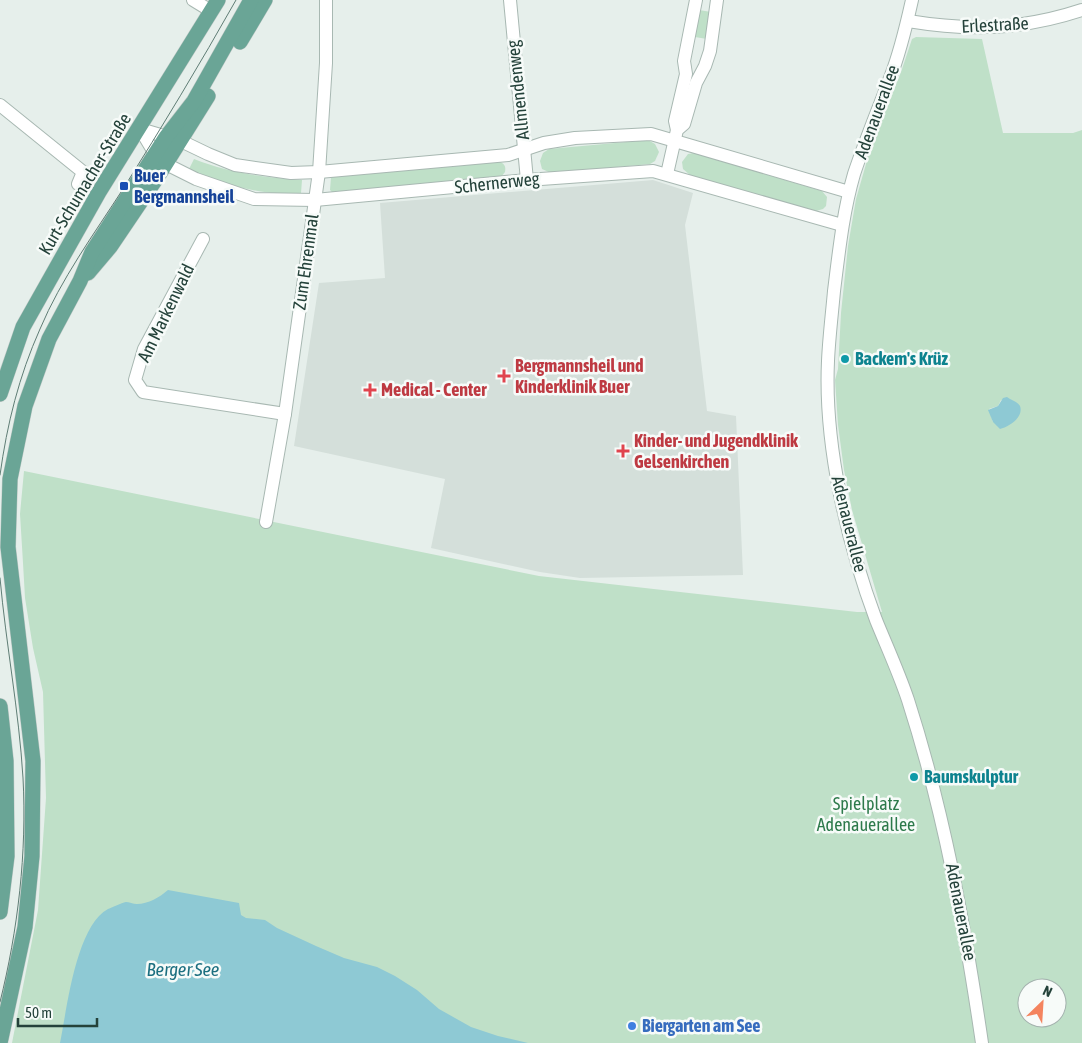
<svg xmlns="http://www.w3.org/2000/svg" width="1082" height="1043" viewBox="0 0 1082 1043" font-family="'Asap Condensed',sans-serif">
<rect width="100%" height="100%" fill="#e6efeb"/>
<path fill="#d4dfda" d="M 653,180 L 693,193 L 685,225 L 707,411 L 736,416 L 743,575 L 580,578 L 540,572 L 431,548 L 445,479 L 294,446 L 319,283 L 385,278 L 380,203 Z"/>
<g fill="#bfe0c8" fill-rule="evenodd">
<path d="M 699,10 L 711,12 L 707,39 L 695,37 Z"/>
<path d="M 916,37 L 982,39 L 1003,133 L 1073,133 L 1082,130 L 1082,1043 L 12,1043 L 38,910 L 46,798 L 43,692 L 33,648 L 25,598 L 23,563 L 20,514 L 24,471 L 539,576 L 857,612 L 882,612 L 852,510 L 844,470 L 838,425 L 835,380 L 838,369 L 841,313 L 848,246 L 856,199 L 870,150 L 901,72 L 912,39 ZM 1001,400 L 1013,401 L 993,422 L 989,409 L 998,406 ZM 1027,988 L 1057,988 L 1057,1018 L 1027,1018 Z"/>
<path d="M 648,140 L 655,144 L 659,152 L 655,161 L 650,164 L 551,173 L 542,169 L 540,161 L 543,153 L 549,149 Z"/>
<path d="M 694,153 L 822,191 L 827,197 L 826,206 L 823,209 L 816,211 L 690,175 L 683,169 L 682,162 L 688,154 Z"/>
<path d="M 194,159 C 230,173 265,178 302,180 L 301,193 L 300,195 C 255,193 230,187 189,169 Z"/>
<path d="M 500,162 C 505,164 506,167 505,172 L 501,177 L 333,193 L 330,190 L 331,177 L 333,177 Z"/>
</g>
<g fill="#8ec9d4">
<path d="M 1007,397 C 1011,400 1018,402 1020,406 C 1024,417 1009,427 1000,429 L 993,422 L 988,410 L 998,406 L 1003,398 Z"/>
<path d="M 168,890 L 239,903 L 241,915 L 246,918 L 265,920 L 277,928 L 316,946 L 344,958 L 377,967 L 395,976 L 417,990 L 439,1009 L 471,1027 L 498,1036 L 528,1043 L 60,1043 C 67,1009 76,926 108,909 C 113,907 121,903 126,902 C 129,902 133,904 137,904 C 148,904 160,897 168,890 Z"/>
</g>
<g fill="none" stroke-linecap="round" stroke-linejoin="round">
<g stroke="#a8b8b2" stroke-width="14">
<g id="minor">
<path d="M 193,0 L 211,11"/>
<path d="M 510,0 L 527,180"/>
<path d="M 912,0 C 906,27 900,53 890,78 C 878,110 865,141 854,174 C 843,212 839,251 834,291 C 832,314 829,338 828,361 C 824,445 847,542 876,620 C 887,647 899,673 908,700 C 944,812 965,927 982,1043"/>
<path d="M 908,21 C 969,31 1022,30 1082,10"/>
<path d="M 0,105 L 83,172 L 78,184"/>
<path d="M 140,129 L 155,154 L 166,164 L 196,179 L 254,199 L 315,200 L 527,180 L 653,171 L 842,225"/>
<path d="M 140,129 L 181,141 L 208,154 L 235,165 L 291,173 L 319,172 L 508,155 L 544,143 L 575,138 L 651,134 L 849,192"/>
<path d="M 677,130 L 675,121 L 686,74 L 684,61 L 696,0"/>
<path d="M 667,174 L 677,130 L 684,124 L 696,83 L 705,66 L 710,51 L 717,0"/>
<path d="M 203,239 L 144,349 L 135,380 L 143,392 L 285,414"/>
<path d="M 266,522 L 285,414 L 319,172 L 326,63 L 326,0"/>
</g>
</g>
<g stroke="#c2cac8" stroke-width="16">
<g id="major">
<path d="M 240,42 L 265,0"/>
<path d="M 88,273 L 110,247 L 158,176 L 208,96"/>
<path d="M 0,394 L 23,327 L 99,192 L 218,0"/>
<path d="M 0,706 L 6,761 L 7,856 L 0,912"/>
<path d="M 0,1043 L 25,927 L 32,856 L 33,761 L 8,547 L 10,479 L 25,406 L 49,339 L 80,281 L 92,252 L 166,137 L 194,101 L 251,0"/>
</g>
</g>
<use href="#minor" stroke="#fff" stroke-width="12"/>
<use href="#major" stroke="#6aa596" stroke-width="15"/>
<g stroke="#5f7d75" stroke-width="1">
<path d="M 0,475 C 7,424 19,376 40,329 C 61,279 94,234 123,189 C 162,127 200,64 236,0"/>
<path d="M 0,578 C 6,645 19,711 23,778 C 27,852 18,930 0,1002"/>
</g>
</g>
<rect fill="#1a4fb4" stroke="#f7fbf9" stroke-width="2" x="119" y="181" width="10" height="10" rx="2.5"/>
<g fill="#0f9aa8" stroke="#f7fbf9" stroke-width="2">
<circle cx="845" cy="359" r="5"/>
<circle cx="914" cy="777" r="5"/>
</g>
<g fill="#e0444e" stroke="#f7fbf9" stroke-width="2">
<path d="M501.5 368.5h5v5h5v5h-5v5h-5v-5h-5v-5h5z"/>
<path d="M367.5 382.5h5v5h5v5h-5v5h-5v-5h-5v-5h5z"/>
<path d="M620.5 443.5h5v5h5v5h-5v5h-5v-5h-5v-5h5z"/>
</g>
<circle fill="#3f7fe0" stroke="#f7fbf9" stroke-width="2" cx="632" cy="1026" r="5"/>
<g text-anchor="middle" stroke-width="5" stroke-linejoin="round" paint-order="stroke">
<g font-size="18" fill="#24423a" stroke="#f7fbf9">
<text transform="translate(995 25) rotate(-3)" y="6">Erlestraße</text>
<text transform="translate(518 90) rotate(-96)" y="6">Allmendenweg</text>
<text transform="translate(877 112) rotate(-70)" y="6">Adenauerallee</text>
<text transform="translate(497 183) rotate(-6)" y="6">Schernerweg</text>
<text transform="translate(85 184) rotate(-59)" y="6">Kurt-Schumacher-Straße</text>
<text transform="translate(306 262) rotate(-82)" y="6">Zum Ehrenmal</text>
<text transform="translate(166 313) rotate(-64)" y="6">Am Markenwald</text>
<text transform="translate(849 524) rotate(76)" y="6">Adenauerallee</text>
<text transform="translate(961 912) rotate(79)" y="6">Adenauerallee</text>
</g>
<g font-size="18" font-weight="bold" fill="#164399" stroke="#f7fbf9" text-anchor="start">
<text x="134" y="182">Buer<tspan x="134" dy="21">Bergmannsheil</tspan></text>
</g>
<g font-size="18" font-weight="bold" fill="#0d838f" stroke="#f7fbf9" text-anchor="start">
<text x="855" y="365">Backem's Krüz</text>
<text x="924" y="783">Baumskulptur</text>
</g>
<g font-size="18" font-weight="bold" fill="#be3a42" stroke="#f7fbf9" text-anchor="start">
<text x="515" y="372">Bergmannsheil und<tspan x="515" dy="21">Kinderklinik Buer</tspan></text>
<text x="381" y="396">Medical - Center</text>
<text x="634" y="447">Kinder- und Jugendklinik<tspan x="634" dy="21">Gelsenkirchen</tspan></text>
</g>
<g font-size="18" fill="#2d7a4b" stroke="#f7fbf9">
<text x="866" y="810">Spielplatz<tspan x="866" dy="21">Adenauerallee</tspan></text>
</g>
<g font-size="18" font-weight="bold" fill="#366cbe" stroke="#f7fbf9" text-anchor="start">
<text x="642" y="1032">Biergarten am See</text>
</g>
<g font-size="19" font-style="italic" fill="#1c6f80" stroke="#f7fbf9">
<text x="183" y="976">Berger See</text>
</g>
</g>
<g transform="translate(1042 1003) rotate(25)"><circle r="24" fill="#f7fbf9" stroke="#a3b1ad"/>
<path d="M0-4L9 19L0 12L-9 19Z" fill="#f4845f"/>
<text y="-8" font-size="14" font-weight="bold" text-anchor="middle" fill="#24423a">N</text>
</g>
<path d="M18 1018v8h79v-8" fill="none" stroke="#24423a" stroke-width="2.5"/>
<text x="25" y="1018" font-size="15" fill="#24423a" stroke="#f7fbf9" stroke-width="4" paint-order="stroke">50 m</text>
</svg>
